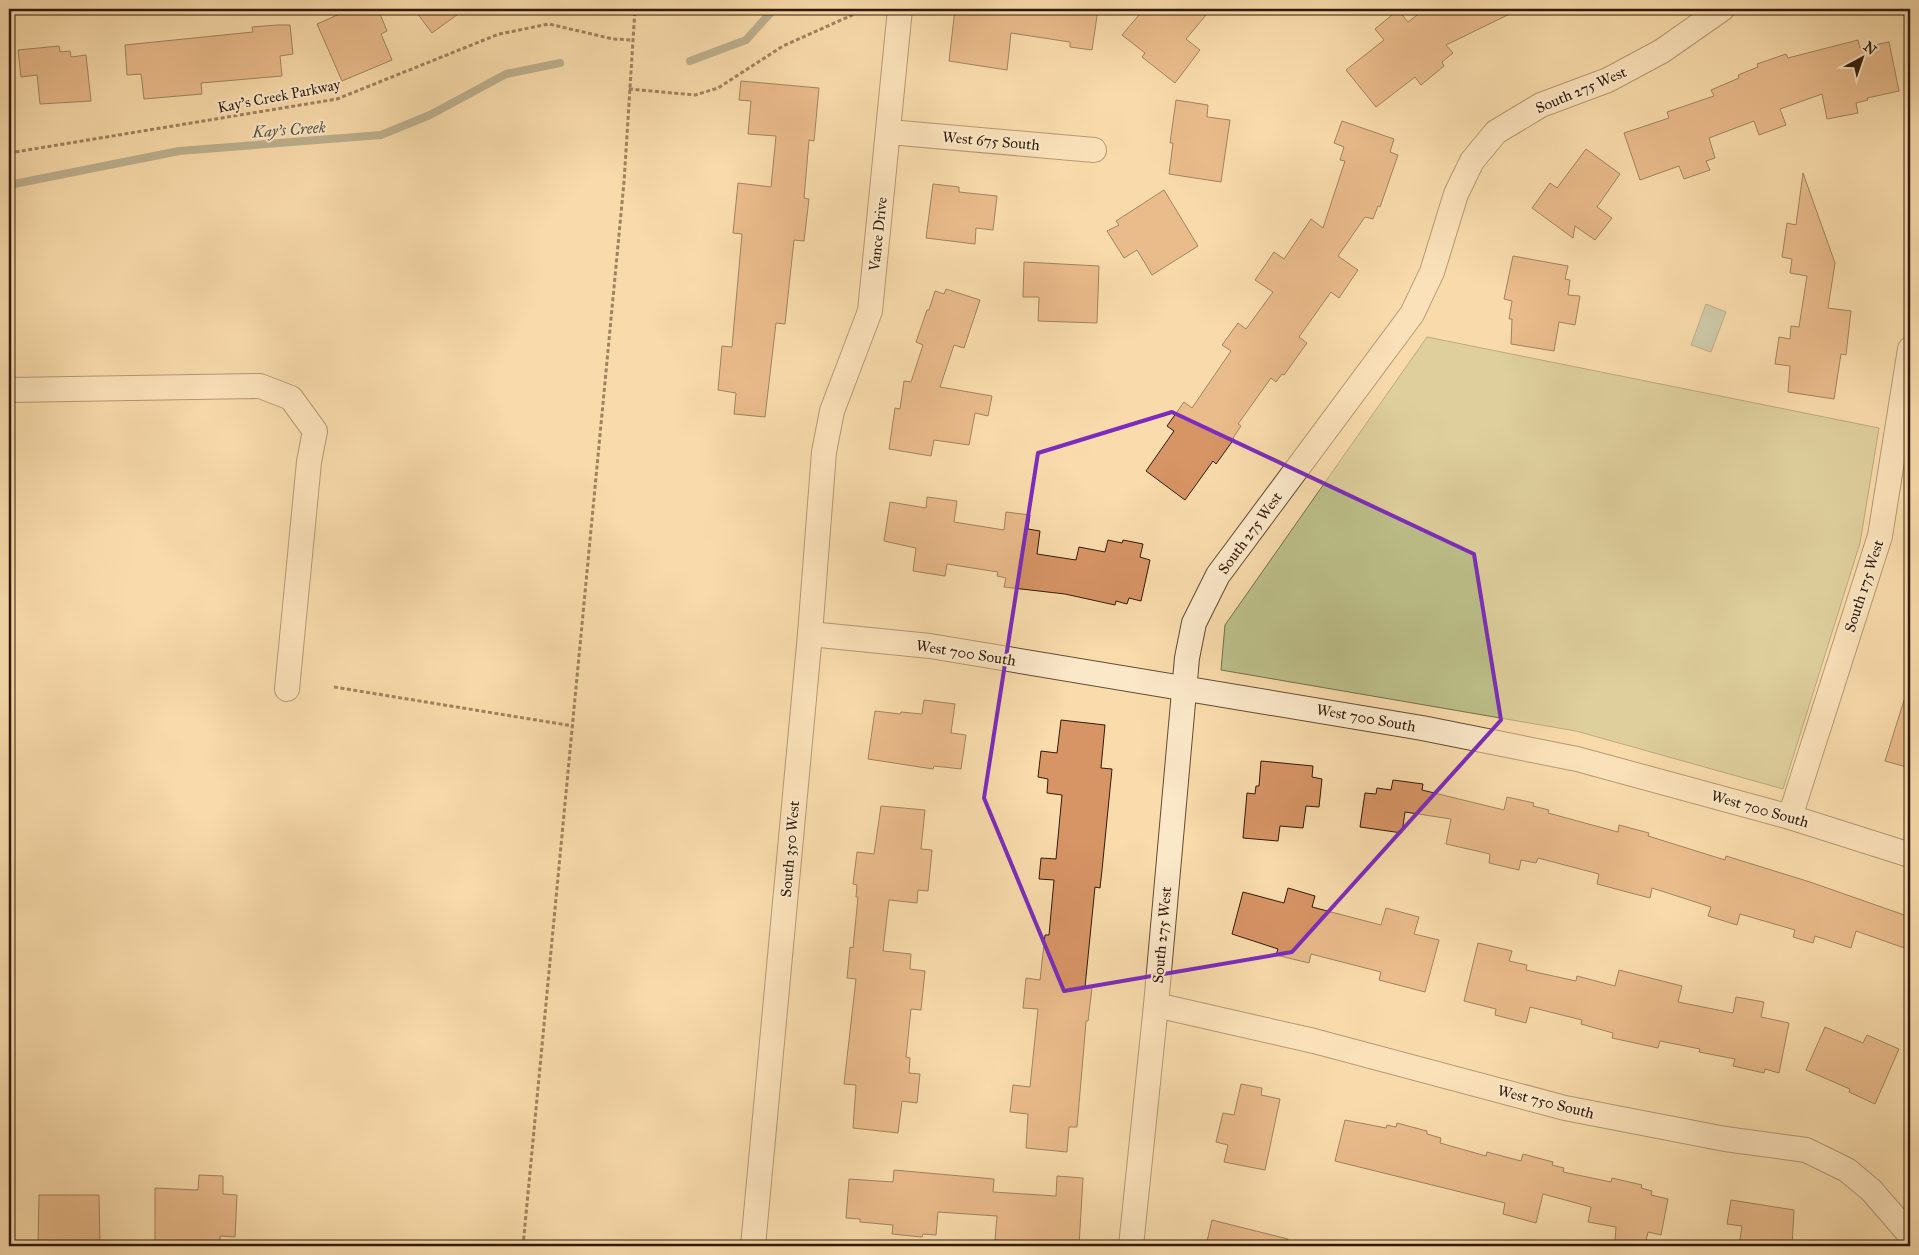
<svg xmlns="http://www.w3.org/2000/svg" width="1919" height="1255" viewBox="0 0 1919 1255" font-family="'IM FELL Great Primer',serif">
<rect width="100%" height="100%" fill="#f9dbac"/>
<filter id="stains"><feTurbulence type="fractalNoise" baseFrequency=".004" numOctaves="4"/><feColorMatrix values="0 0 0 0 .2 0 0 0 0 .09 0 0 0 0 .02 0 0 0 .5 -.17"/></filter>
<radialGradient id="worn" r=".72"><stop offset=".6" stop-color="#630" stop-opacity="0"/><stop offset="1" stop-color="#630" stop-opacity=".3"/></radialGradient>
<path fill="#bdc08a" stroke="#776d49" d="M 1427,337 L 1879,428 L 1860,543 L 1783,789 L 1576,731 L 1221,670 L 1225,625 Z"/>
<path fill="#9ebba8" stroke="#727b68" d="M 1706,304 L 1726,312 L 1711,352 L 1691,345 Z"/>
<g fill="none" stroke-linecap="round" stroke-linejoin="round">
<g stroke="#727b68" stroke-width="8">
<path d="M 690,61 L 746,40 L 774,9"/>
<path d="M 9,185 L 179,151 L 381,135 L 430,115 L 506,74 L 560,63"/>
</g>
</g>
<g fill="#d79465" stroke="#311a08">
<path d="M 351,9 L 378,9 L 387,31 L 381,34 L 392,60 L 342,81 L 317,24 Z"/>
<path d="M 414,9 L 465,9 L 432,33 Z"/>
<path d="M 955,9 L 991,9 L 1035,14 L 1035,9 L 1098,9 L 1092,50 L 1070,47 L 1070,42 L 1011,33 L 1007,70 L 949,61 Z"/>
<path d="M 1144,9 L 1211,9 L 1186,39 L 1200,50 L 1175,83 L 1142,57 L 1145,53 L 1122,35 Z"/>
<path d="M 1425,9 L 1520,9 L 1446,45 L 1453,53 L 1442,62 L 1444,66 L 1421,85 L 1415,77 L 1376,107 L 1346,70 L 1384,40 L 1375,29 L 1398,10 L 1408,22 Z"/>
<path d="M 277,25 L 290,25 L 293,54 L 280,56 L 282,76 L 201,83 L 202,94 L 144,99 L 141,74 L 127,75 L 125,45 L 253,32 L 252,27 Z"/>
<path d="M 1858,40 L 1860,48 L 1889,42 L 1899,91 L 1867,98 L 1868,100 L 1856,103 L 1858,113 L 1827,119 L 1822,94 L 1780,109 L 1786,125 L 1759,135 L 1754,121 L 1709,138 L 1715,158 L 1706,161 L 1710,170 L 1684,179 L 1679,166 L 1640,180 L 1624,133 L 1669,118 L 1667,112 L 1714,96 L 1711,90 L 1739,78 L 1738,75 L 1758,67 L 1757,64 L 1786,54 L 1788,58 Z"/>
<path d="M 59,46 L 60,52 L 70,51 L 71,57 L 86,55 L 91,101 L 40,104 L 37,75 L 21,77 L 18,50 Z"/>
<path d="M 741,81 L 819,88 L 814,141 L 809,140 L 804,198 L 809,199 L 804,241 L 794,240 L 785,324 L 776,323 L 765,417 L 734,414 L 736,393 L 718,390 L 722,346 L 732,347 L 742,234 L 733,233 L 738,183 L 771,187 L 776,136 L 748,134 L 751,101 L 739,100 Z"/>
<path d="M 1176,100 L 1208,105 L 1207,117 L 1230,120 L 1221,182 L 1169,174 L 1173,143 L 1170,143 Z"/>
<path d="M 1342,121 L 1394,139 L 1390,152 L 1398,155 L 1380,207 L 1378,206 L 1373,219 L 1365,217 L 1338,256 L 1358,270 L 1339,298 L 1331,292 L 1299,337 L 1307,343 L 1284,375 L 1282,374 L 1276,382 L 1271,378 L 1238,424 L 1241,426 L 1233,438 L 1234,439 L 1216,464 L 1213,461 L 1185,500 L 1146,471 L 1174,431 L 1167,426 L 1184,402 L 1192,408 L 1231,351 L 1222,345 L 1238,323 L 1246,329 L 1273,292 L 1255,280 L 1274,252 L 1284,259 L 1311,219 L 1323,228 L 1345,161 L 1340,160 L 1344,147 L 1334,143 Z"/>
<path d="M 1586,149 L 1620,174 L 1597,207 L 1612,218 L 1595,240 L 1575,226 L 1573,238 L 1532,208 L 1550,183 L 1557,188 Z"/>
<path d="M 1803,173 L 1835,263 L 1828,308 L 1851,311 L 1846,355 L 1841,354 L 1834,399 L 1788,392 L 1790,366 L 1775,364 L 1779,337 L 1790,339 L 1791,326 L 1799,327 L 1807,276 L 1790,273 L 1792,259 L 1782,257 L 1787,223 L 1796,225 Z"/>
<path d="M 933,184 L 959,187 L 959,192 L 997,196 L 993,230 L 976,228 L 975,244 L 926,238 Z"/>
<path d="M 1164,190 L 1198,246 L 1152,275 L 1137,250 L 1124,258 L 1107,231 L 1119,225 L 1116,221 Z"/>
<path d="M 1513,256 L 1568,266 L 1565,279 L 1570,280 L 1568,295 L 1580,296 L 1575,325 L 1559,322 L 1554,351 L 1511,344 L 1512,319 L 1509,319 L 1512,301 L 1504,299 Z"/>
<path d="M 1024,262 L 1099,266 L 1097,323 L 1038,321 L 1039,297 L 1023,297 Z"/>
<path d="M 946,289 L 980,300 L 964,348 L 954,345 L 940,387 L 992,396 L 988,416 L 975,413 L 969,445 L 934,440 L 931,456 L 889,449 L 895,408 L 900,409 L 904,381 L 911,382 L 923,345 L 916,342 L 927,310 L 929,310 L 935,291 L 944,294 Z"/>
<path d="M 927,497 L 957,501 L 954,522 L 1004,530 L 1006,512 L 1030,515 L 1028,529 L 1040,531 L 1037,554 L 1076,560 L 1079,547 L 1105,552 L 1108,540 L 1122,543 L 1123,540 L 1143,544 L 1140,557 L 1150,560 L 1141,601 L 1129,598 L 1127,604 L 1116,601 L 1115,605 L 1065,594 L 1004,587 L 1006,578 L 997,576 L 998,572 L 947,564 L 945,576 L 913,571 L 916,548 L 884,541 L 890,502 L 926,508 Z"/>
<path d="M 1906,694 L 1910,695 L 1910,768 L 1885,761 Z"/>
<path d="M 924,700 L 955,704 L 951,733 L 966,735 L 961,769 L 934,766 L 933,769 L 868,759 L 875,711 L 900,714 L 901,712 L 922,714 Z"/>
<path d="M 1061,720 L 1105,725 L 1101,768 L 1112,769 L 1102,870 L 1100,888 L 1095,887 L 1085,987 L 1092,988 L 1088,1021 L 1086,1021 L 1085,1034 L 1077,1127 L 1069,1127 L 1067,1152 L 1026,1148 L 1028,1114 L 1010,1112 L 1013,1085 L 1030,1087 L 1038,1009 L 1023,1008 L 1026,978 L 1040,980 L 1045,935 L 1049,935 L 1054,880 L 1039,879 L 1041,858 L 1056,859 L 1062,795 L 1047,793 L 1048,779 L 1038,777 L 1041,751 L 1057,753 Z"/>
<path d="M 1261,761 L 1313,766 L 1312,777 L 1322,779 L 1319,807 L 1306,806 L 1303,828 L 1280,826 L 1278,841 L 1243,838 L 1247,793 L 1255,794 L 1256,786 L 1259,786 Z"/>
<path d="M 1393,780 L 1423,784 L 1422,790 L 1504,810 L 1507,797 L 1534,803 L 1533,806 L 1549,810 L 1548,813 L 1618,832 L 1619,825 L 1649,833 L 1648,836 L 1661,840 L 1725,860 L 1726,856 L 1810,882 L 1910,917 L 1910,950 L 1856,931 L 1851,948 L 1815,936 L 1813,943 L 1793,937 L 1795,930 L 1740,914 L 1737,925 L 1708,916 L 1711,907 L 1652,888 L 1650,898 L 1597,884 L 1599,874 L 1538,858 L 1536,863 L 1521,860 L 1519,870 L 1489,863 L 1490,854 L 1446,844 L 1451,819 L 1405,812 L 1402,833 L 1360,827 L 1365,793 L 1376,794 L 1377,788 L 1391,790 Z"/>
<path d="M 881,806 L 925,810 L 921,849 L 932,850 L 928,891 L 918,890 L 917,903 L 889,900 L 883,951 L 911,954 L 910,969 L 925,971 L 921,1010 L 911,1009 L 906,1057 L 910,1058 L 909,1073 L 920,1074 L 917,1103 L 902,1101 L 898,1133 L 853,1128 L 856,1085 L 844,1084 L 856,979 L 847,978 L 850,947 L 853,948 L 858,897 L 856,897 L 857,885 L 853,884 L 857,852 L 874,854 Z"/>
<path d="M 1288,888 L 1315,896 L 1312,907 L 1381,925 L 1386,908 L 1419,917 L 1414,934 L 1439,940 L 1425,992 L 1379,980 L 1381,972 L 1311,954 L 1309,963 L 1276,955 L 1278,949 L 1232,934 L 1243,892 L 1284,903 Z"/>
<path d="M 1478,943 L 1512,951 L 1509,961 L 1527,965 L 1526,970 L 1576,981 L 1577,976 L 1615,986 L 1619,970 L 1682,986 L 1678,1002 L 1733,1013 L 1736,997 L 1764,1002 L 1761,1017 L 1789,1023 L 1779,1073 L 1765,1069 L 1764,1073 L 1733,1066 L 1735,1059 L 1699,1052 L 1700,1049 L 1660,1041 L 1658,1048 L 1612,1038 L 1613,1033 L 1581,1024 L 1582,1020 L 1530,1007 L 1526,1023 L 1495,1015 L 1496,1009 L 1464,1001 Z"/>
<path d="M 1825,1027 L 1863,1043 L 1867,1035 L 1899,1049 L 1875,1104 L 1849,1092 L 1850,1089 L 1806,1070 Z"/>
<path d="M 1241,1084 L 1262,1088 L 1261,1095 L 1280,1099 L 1265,1170 L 1224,1162 L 1228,1145 L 1216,1142 L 1223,1113 L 1234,1115 Z"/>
<path d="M 1345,1120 L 1386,1128 L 1387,1125 L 1396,1127 L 1397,1123 L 1427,1131 L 1427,1134 L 1441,1138 L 1440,1143 L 1486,1156 L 1487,1152 L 1521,1161 L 1523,1154 L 1553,1162 L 1552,1165 L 1564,1168 L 1563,1172 L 1611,1182 L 1612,1178 L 1642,1185 L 1641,1188 L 1652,1191 L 1651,1195 L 1668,1199 L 1661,1235 L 1648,1232 L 1645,1246 L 1615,1241 L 1616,1227 L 1588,1222 L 1591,1207 L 1543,1194 L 1536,1223 L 1503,1214 L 1505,1203 L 1335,1161 Z"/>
<path d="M 894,1170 L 994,1179 L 993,1192 L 1056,1196 L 1057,1176 L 1083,1178 L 1079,1246 L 1038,1246 L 1038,1243 L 995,1240 L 997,1216 L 938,1212 L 936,1235 L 923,1234 L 922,1237 L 892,1234 L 893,1225 L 860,1222 L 860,1219 L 846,1218 L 849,1179 L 893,1182 Z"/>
<path d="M 199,1175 L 223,1176 L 223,1194 L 237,1195 L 235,1237 L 220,1236 L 220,1242 L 202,1241 L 202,1246 L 171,1246 L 172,1244 L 155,1242 L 155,1188 L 198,1190 Z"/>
<path d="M 39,1195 L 99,1195 L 100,1244 L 38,1244 Z"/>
<path d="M 1731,1200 L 1794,1210 L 1792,1246 L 1739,1246 L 1742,1226 L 1727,1224 Z"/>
<path d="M 1212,1220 L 1288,1239 L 1287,1246 L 1206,1246 Z"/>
</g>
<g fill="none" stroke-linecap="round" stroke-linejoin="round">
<g stroke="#634a31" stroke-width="26">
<g id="minor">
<path d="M 889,132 L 1094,150"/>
<path d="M 9,390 L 260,386 L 291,398 L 315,431 L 309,462 L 287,689"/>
<path d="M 810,634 L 930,646 L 1422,728 L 1577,759 L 1790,817 L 1910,855"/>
<path d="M 1790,817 L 1880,536 L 1910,349"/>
<path d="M 1156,1005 L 1314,1041 L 1565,1108 L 1725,1139 L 1806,1150 L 1847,1170 L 1871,1190 L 1910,1235"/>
<path d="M 753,1246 L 810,634 L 824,452 L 832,411 L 870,311 L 900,9"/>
<path d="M 1131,1246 L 1156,1005 L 1187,658 L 1194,623 L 1218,575 L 1412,314 L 1432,272 L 1456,194 L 1472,161 L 1496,132 L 1541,105 L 1608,80 L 1662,51 L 1722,9"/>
</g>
</g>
<g stroke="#311a08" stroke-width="3" stroke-dasharray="4 2.5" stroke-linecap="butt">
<path d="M 629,89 L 695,95 L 718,88 L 783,46 L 859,12 L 870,9"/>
<path d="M 9,153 L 337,99 L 499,34 L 549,24 L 613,39 L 632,40"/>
<path d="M 334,687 L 573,726"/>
<path d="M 523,1246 L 624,182 L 635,9"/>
</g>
<use href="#minor" stroke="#fbe8c9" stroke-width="24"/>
</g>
<path d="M0 0H1919V1255H0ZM 1172,412 L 1474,554 L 1501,720 L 1292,952 L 1064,991 L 984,798 L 1038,453 Z" fill="#f9dbac" fill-opacity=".55" fill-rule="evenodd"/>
<path fill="none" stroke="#7b2cbf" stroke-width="4" stroke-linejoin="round" d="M 1172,412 L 1474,554 L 1501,720 L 1292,952 L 1064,991 L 984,798 L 1038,453 Z"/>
<g text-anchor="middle" stroke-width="4" stroke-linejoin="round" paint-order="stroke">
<g font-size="15" fill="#311a08" stroke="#fbe8c9">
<text transform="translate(1581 90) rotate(-23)" y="5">South 275 West</text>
<text transform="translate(279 96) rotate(-11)" y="5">Kay's Creek Parkway</text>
<text transform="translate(991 141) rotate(5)" y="5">West 675 South</text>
<text transform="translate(878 234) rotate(-84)" y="5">Vance Drive</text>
<text transform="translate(1250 533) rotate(-54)" y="5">South 275 West</text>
<text transform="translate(1864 586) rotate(-72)" y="5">South 175 West</text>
<text transform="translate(966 653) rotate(9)" y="5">West 700 South</text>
<text transform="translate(1366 718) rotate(10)" y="5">West 700 South</text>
<text transform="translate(1760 809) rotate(16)" y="5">West 700 South</text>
<text transform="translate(790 849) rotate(-85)" y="5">South 350 West</text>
<text transform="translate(1162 935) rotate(-85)" y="5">South 275 West</text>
<text transform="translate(1546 1102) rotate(14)" y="5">West 750 South</text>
</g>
<g font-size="16" font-style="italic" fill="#575240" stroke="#fbe8c9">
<text transform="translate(289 129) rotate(-4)" y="6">Kay's Creek</text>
</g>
</g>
<rect width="1919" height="1255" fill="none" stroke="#f9dbac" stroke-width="30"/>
<rect x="10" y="10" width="1899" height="1235" fill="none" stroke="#311a08" stroke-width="2.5"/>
<rect x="15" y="15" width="1889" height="1225" fill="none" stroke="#311a08"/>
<g transform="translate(1862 58) rotate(40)" stroke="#fbe8c9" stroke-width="4" paint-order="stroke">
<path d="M0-4L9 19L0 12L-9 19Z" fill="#311a08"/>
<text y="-8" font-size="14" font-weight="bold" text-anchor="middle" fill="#311a08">N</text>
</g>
<rect width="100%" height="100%" filter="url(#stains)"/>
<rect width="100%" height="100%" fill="url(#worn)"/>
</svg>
